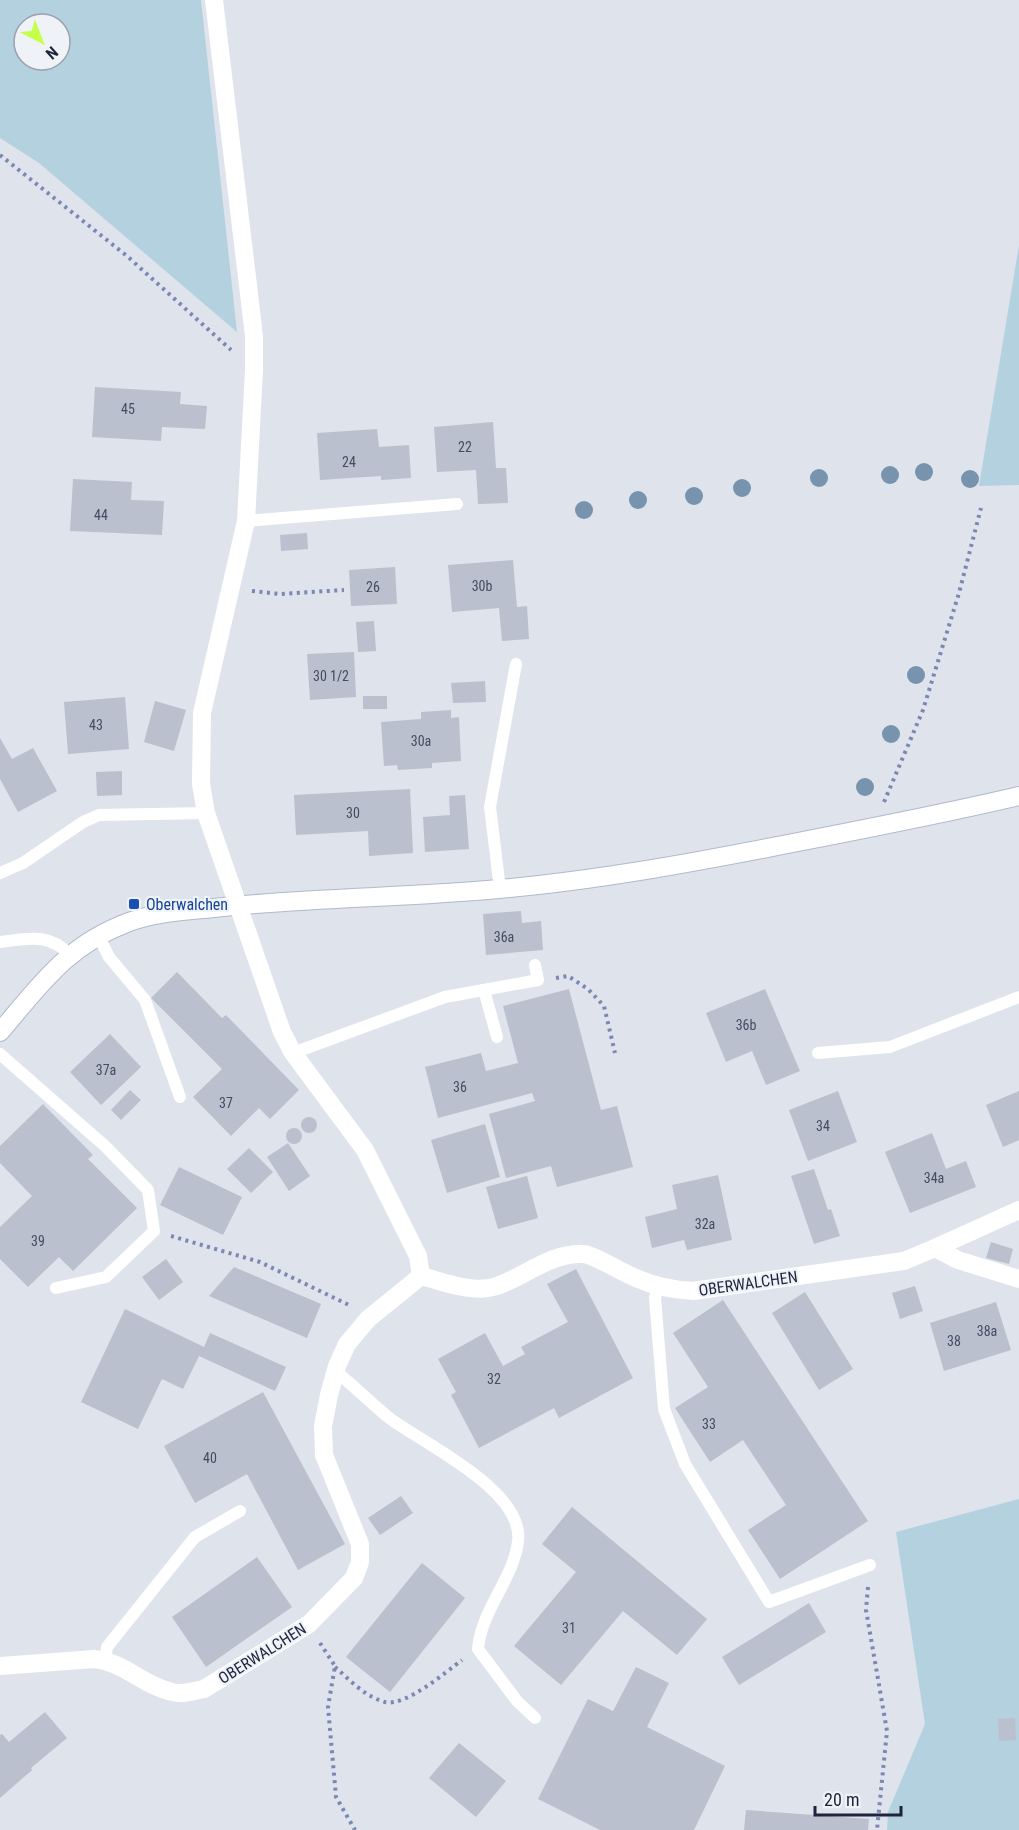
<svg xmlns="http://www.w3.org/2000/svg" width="1019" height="1830" viewBox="0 0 1019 1830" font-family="'Roboto Condensed',sans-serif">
<rect width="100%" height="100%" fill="#dee3ec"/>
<g fill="#b4d1e0" fill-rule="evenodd">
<path d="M 0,0 L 201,0 L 237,332 L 39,163 L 0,138 ZM 24,24 L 60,24 L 60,60 L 24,60 Z"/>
<path d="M 1019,245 L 1019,485 L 979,486 Z"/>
<path d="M 1019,1499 L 1019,1830 L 887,1830 L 888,1812 L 925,1724 L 896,1532 Z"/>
</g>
<g fill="#bac0cd">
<path d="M 95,387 L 181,392 L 180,404 L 207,406 L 205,429 L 162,427 L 161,441 L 92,437 Z"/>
<path d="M 493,422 L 496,468 L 506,468 L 508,503 L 478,504 L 476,470 L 437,472 L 434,427 Z"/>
<path d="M 377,429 L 379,447 L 409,445 L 411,478 L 381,480 L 381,476 L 320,480 L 317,433 Z"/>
<path d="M 73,479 L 132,482 L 131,500 L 164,501 L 162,535 L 70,531 Z"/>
<path d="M 307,533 L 308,549 L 281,551 L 280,535 Z"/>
<path d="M 513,560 L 517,607 L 527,606 L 529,639 L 502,641 L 499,608 L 452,612 L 448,565 Z"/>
<path d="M 395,567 L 397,604 L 351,606 L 349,570 Z"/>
<path d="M 374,621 L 376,651 L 358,652 L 356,622 Z"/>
<path d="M 354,652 L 356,697 L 310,700 L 307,654 Z"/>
<path d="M 485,681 L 486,702 L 453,703 L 451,683 Z"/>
<rect x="363" y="696" width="24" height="13"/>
<path d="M 125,697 L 129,749 L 68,754 L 64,702 Z"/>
<path d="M 155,701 L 186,710 L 174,751 L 144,742 Z"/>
<path d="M 451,710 L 451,718 L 459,717 L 461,761 L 432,763 L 432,768 L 398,770 L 397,765 L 384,766 L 381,722 L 421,719 L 421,712 Z"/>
<path d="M 0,738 L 12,759 L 33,748 L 57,791 L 18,812 L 0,779 Z"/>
<path d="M 122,771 L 122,795 L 97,796 L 96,772 Z"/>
<path d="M 410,789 L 413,853 L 369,856 L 368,831 L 296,835 L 294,795 Z"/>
<path d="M 465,795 L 469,849 L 425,852 L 423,817 L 450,815 L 449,796 Z"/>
<path d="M 521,911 L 522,923 L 541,921 L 543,950 L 486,955 L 483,914 Z"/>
<path d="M 177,972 L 222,1018 L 226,1015 L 299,1090 L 270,1119 L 259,1108 L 231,1136 L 193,1097 L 222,1069 L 151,998 Z"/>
<path d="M 569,989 L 601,1110 L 617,1106 L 633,1167 L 557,1187 L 551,1166 L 506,1178 L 489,1114 L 535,1101 L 532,1093 L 438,1118 L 425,1067 L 481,1053 L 486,1071 L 518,1063 L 503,1006 Z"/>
<path d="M 765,989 L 800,1071 L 766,1085 L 752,1051 L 726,1062 L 706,1013 Z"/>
<path d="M 110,1034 L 141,1067 L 101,1105 L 70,1072 Z"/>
<path d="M 130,1090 L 141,1100 L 121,1120 L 111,1110 Z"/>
<path d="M 838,1091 L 857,1142 L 808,1161 L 789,1110 Z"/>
<path d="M 1019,1091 L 1019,1140 L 1003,1147 L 986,1105 Z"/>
<path d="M 43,1104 L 93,1155 L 88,1159 L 137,1208 L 73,1271 L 59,1257 L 28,1287 L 0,1259 L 0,1227 L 32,1196 L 0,1163 L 0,1146 Z"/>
<circle cx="309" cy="1125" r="8"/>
<path d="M 485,1124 L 500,1177 L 447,1193 L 431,1140 Z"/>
<circle cx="294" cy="1136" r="8"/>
<path d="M 932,1133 L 946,1169 L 966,1161 L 976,1187 L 910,1213 L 885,1152 Z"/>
<path d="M 288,1143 L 310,1176 L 289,1191 L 267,1157 Z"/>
<path d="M 249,1148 L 273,1172 L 251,1193 L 227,1169 Z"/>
<path d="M 179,1167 L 242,1197 L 223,1235 L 160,1205 Z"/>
<path d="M 814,1169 L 828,1210 L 831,1209 L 840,1236 L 814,1244 L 791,1176 Z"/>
<path d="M 718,1175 L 732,1240 L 687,1250 L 684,1240 L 652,1248 L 645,1217 L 677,1209 L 672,1185 Z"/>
<path d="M 527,1176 L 538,1218 L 498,1229 L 486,1187 Z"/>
<path d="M 991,1242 L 1013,1249 L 1009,1264 L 986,1258 Z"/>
<path d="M 166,1259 L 183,1282 L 159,1300 L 142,1277 Z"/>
<path d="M 234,1267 L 321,1304 L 307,1338 L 209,1296 Z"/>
<path d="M 576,1269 L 633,1378 L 559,1418 L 554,1408 L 479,1448 L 451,1395 L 456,1392 L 438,1359 L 485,1333 L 503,1366 L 525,1354 L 521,1347 L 568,1322 L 547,1284 Z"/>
<path d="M 915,1286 L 923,1311 L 900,1319 L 892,1293 Z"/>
<path d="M 805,1292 L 853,1369 L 819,1390 L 772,1313 Z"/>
<path d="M 723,1300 L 868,1521 L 780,1579 L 748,1530 L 786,1505 L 743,1440 L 710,1462 L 675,1408 L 708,1387 L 673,1333 Z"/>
<path d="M 996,1302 L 1011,1350 L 944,1371 L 930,1323 Z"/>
<path d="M 125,1309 L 204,1347 L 210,1333 L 286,1367 L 275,1391 L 199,1356 L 183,1389 L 162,1379 L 138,1429 L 81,1402 Z"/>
<path d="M 263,1392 L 345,1544 L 298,1570 L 247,1474 L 195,1503 L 164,1446 Z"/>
<path d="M 401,1496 L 413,1513 L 380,1535 L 368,1518 Z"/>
<path d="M 572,1507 L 707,1619 L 677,1655 L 623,1611 L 561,1685 L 514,1646 L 576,1572 L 542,1544 Z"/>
<path d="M 257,1557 L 292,1607 L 206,1667 L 172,1617 Z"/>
<path d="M 422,1563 L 465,1598 L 390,1692 L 346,1657 Z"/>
<path d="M 809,1603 L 826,1632 L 739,1685 L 722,1657 Z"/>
<path d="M 636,1667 L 669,1683 L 647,1727 L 725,1766 L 694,1830 L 600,1830 L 538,1799 L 588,1699 L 613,1711 Z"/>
<path d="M 45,1712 L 67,1738 L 31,1768 L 32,1770 L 0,1798 L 0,1735 L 2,1734 L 9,1742 Z"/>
<path d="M 1015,1718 L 1016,1740 L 999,1741 L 998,1719 Z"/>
<path d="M 459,1743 L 506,1781 L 476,1817 L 429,1778 Z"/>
<path d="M 746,1810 L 869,1819 L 868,1830 L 744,1830 Z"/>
</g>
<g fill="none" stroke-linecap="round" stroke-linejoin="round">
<g stroke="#b0b9cd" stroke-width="20">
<path id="secondary" d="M 0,1032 C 41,984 67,945 129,922 C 156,912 186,911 214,908 C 309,897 405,898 499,889 C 601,880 702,861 803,841 C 875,827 947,813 1019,796"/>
</g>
<g stroke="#7b88b3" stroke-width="4" stroke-dasharray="3 4.5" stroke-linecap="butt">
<path d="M 0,155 L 127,256 L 231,350"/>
<path d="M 252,591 L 280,594 L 344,590"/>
<path d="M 884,802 L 923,710 L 959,593 L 981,508"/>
<path d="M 556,978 L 568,976 L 588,989 L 604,1006 L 615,1053"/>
<path d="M 171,1236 L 260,1262 L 351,1306"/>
<path d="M 868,1587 L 866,1610 L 887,1731 L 877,1830"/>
<path d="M 320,1643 L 335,1666 L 328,1707 L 336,1797 L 355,1830"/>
<path d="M 335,1667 C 350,1680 365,1697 385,1702 C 405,1707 446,1672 462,1660"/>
</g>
<g stroke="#fff" stroke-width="12">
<path d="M 246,521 L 457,504"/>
<path d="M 0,873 L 23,863 L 83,822 L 99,815 L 206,813"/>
<path d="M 500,889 L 490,807 L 516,664"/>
<path d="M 98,935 L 109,957 L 145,1000 L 180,1097"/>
<path d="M 0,942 C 27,939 49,932 70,955"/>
<path d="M 484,990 L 497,1037"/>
<path d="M 293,1053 L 445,997 L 538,980 L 535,965"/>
<path d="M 818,1053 L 890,1047 L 1019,997"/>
<path d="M 0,1054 L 105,1146 L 148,1190 L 154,1231 L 106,1277 L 56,1288"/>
<path d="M 658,1286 L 655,1298 L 664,1409 L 685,1464 L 769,1602 L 870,1565"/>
<path d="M 335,1373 L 339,1374 C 356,1388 371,1403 388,1417 C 423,1444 525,1490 518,1542 C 513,1580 481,1610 478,1649 L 517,1701 L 535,1718"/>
<path d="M 105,1660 L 107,1647 L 195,1537 L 240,1511"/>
</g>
<g stroke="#fff" stroke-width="18">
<path d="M 214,0 L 254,336 L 254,370 L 246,521 L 202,713 L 201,784 L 206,813 L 282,1032 L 293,1053 L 365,1150 L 418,1256 L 421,1276"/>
<path d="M 935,1248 L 958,1260 L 1019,1279"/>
<path d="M 0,1666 L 94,1659 C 124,1662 144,1686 172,1692 C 182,1695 194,1691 204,1689 L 309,1624 L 354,1578 L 360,1562 L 360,1544 L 324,1455 L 323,1426 L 329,1395 L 337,1366 L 347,1344 L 368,1319 L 421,1276 C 445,1282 472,1294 497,1286 C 526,1276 550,1253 582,1254 C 594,1254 622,1273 636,1278 C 654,1286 674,1290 693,1291 L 904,1261 L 935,1248 L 1019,1210"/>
</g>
<use href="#secondary" stroke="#fff" stroke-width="18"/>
</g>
<g fill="#7793ad">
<circle cx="924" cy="472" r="9"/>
<circle cx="890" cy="475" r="9"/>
<circle cx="819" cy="478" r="9"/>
<circle cx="970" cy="479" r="9"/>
<circle cx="742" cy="488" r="9"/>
<circle cx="694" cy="496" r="9"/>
<circle cx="638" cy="500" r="9"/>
<circle cx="584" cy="510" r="9"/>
<circle cx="916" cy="675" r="9"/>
<circle cx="891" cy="734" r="9"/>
<circle cx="865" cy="787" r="9"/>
</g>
<rect fill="#1a4fb4" stroke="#eff3f8" stroke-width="2" x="128" y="898" width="12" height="12" rx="3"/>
<g text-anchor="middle" stroke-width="4.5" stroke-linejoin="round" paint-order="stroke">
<g font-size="14" fill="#454b61">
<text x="128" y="414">45</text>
<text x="465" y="452">22</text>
<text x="349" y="467">24</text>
<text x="101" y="520">44</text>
<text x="482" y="591">30b</text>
<text x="373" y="592">26</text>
<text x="331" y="681">30 1/2</text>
<text x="96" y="730">43</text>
<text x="421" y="746">30a</text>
<text x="353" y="818">30</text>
<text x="504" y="942">36a</text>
<text x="746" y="1030">36b</text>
<text x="106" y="1075">37a</text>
<text x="460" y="1092">36</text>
<text x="226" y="1108">37</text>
<text x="823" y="1131">34</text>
<text x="934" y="1183">34a</text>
<text x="705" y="1229">32a</text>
<text x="38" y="1246">39</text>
<text x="987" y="1336">38a</text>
<text x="954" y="1346">38</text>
<text x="494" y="1384">32</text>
<text x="709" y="1429">33</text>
<text x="210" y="1463">40</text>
<text x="569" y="1633">31</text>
</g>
<g font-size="16" fill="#164399" stroke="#eff3f8" text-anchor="start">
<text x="146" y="910">Oberwalchen</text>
</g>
<g font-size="16" fill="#1e243d" stroke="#eff3f8">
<text transform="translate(748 1283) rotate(-8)" y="6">OBERWALCHEN</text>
<text transform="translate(262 1653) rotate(-32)" y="6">OBERWALCHEN</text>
</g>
</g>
<g transform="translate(42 42) rotate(138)"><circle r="28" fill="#eff3f8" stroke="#9ba0ad" stroke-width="1.5"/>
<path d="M0-4.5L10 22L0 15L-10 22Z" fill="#c5ff49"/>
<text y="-9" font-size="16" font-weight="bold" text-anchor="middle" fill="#1e243d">N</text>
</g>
<path d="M815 1806v9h86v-9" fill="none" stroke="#1e243d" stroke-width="3"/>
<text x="824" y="1806" font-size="18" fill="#1e243d" stroke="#eff3f8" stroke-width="4.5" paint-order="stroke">20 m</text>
</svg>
